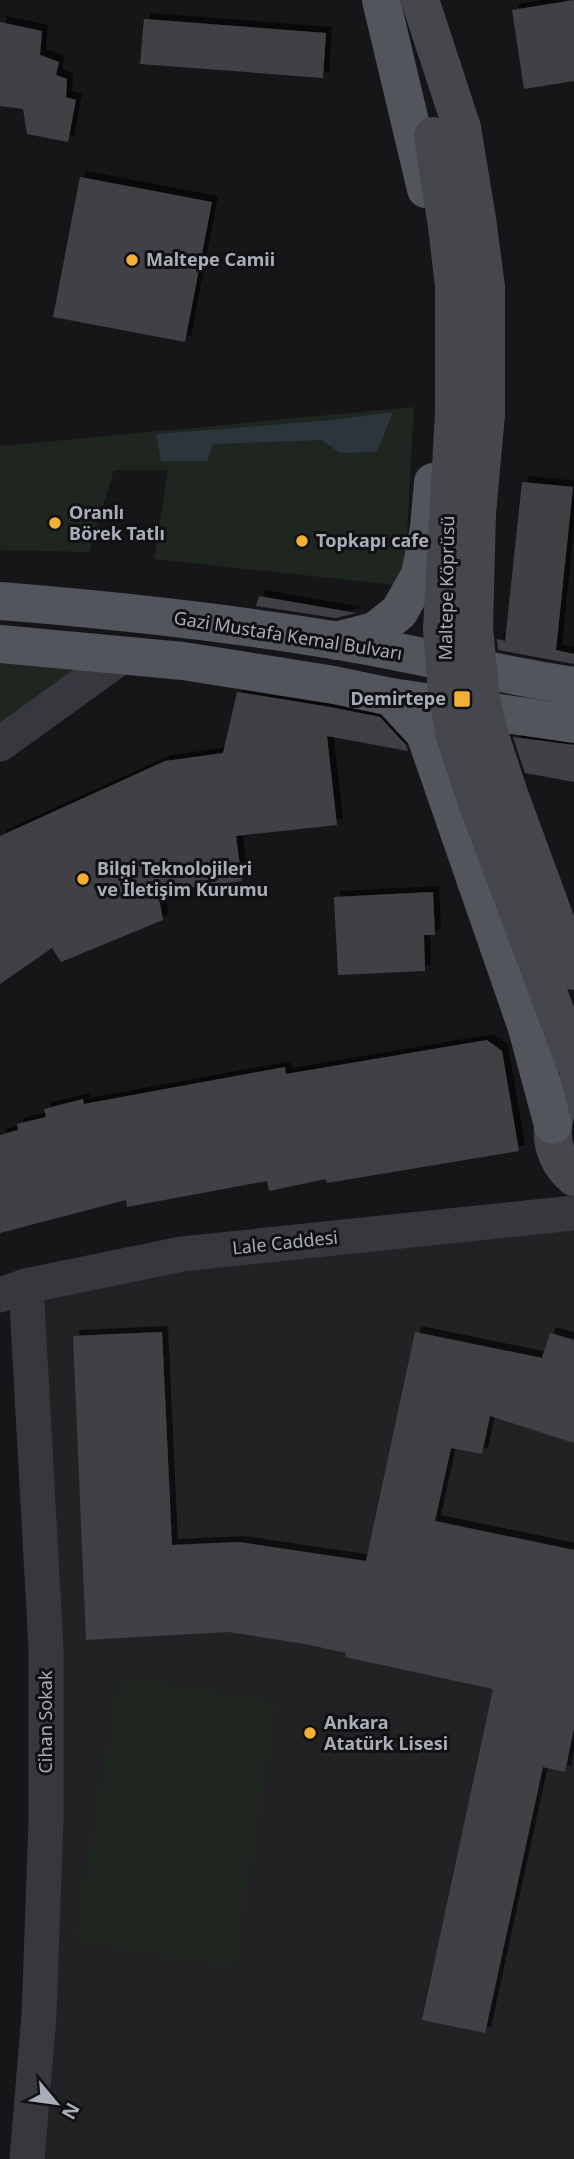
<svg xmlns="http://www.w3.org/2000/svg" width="574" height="2159" viewBox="0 0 574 2159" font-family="'Noto Sans',sans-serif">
<defs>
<filter id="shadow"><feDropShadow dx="6" dy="-6" stdDeviation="0" flood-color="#0009"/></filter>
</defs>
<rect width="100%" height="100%" fill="#161618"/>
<path fill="#222225" d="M 565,1214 L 574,1234 L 574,2159 L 27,2159 L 39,2015 L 26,1286 Z"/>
<g fill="#1e261f">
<path d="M 414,407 L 404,586 L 154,559 L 168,470 L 114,470 L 89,552 L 0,550 L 0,446 Z"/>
<path d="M 0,644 L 122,656 L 0,744 Z"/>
<path d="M 119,1676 L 278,1703 L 234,1968 L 74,1941 Z"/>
</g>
<path fill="#2c353c" d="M 393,412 L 377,452 L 340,453 L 322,440 L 213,444 L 207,461 L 161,461 L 156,434 L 322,421 Z"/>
<g fill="#404145" filter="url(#shadow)">
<path d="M 574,0 L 574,81 L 524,89 L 512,10 Z"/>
<path d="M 144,19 L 326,33 L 323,78 L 140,64 Z"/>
<path d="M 0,22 L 42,31 L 40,55 L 59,62 L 56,75 L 67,79 L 66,97 L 76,100 L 68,142 L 27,134 L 23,109 L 0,106 Z"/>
<path d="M 80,177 L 212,202 L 185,342 L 53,317 Z"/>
<path d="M 522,482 L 573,487 L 556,650 L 574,654 L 574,664 L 498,650 L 497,639 L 505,641 Z"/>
<path d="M 259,596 L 356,613 L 336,618 L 256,606 Z"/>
<path d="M 237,692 L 330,707 L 380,717 L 406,745 L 408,751 L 327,736 L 337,825 L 236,836 L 242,881 L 158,892 L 163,920 L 61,962 L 52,948 L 0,984 L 0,836 L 165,761 L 223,753 Z"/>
<path d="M 513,737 L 574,745 L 574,782 L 525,773 Z"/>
<path d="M 433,892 L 435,935 L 424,935 L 425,971 L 338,975 L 334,897 Z"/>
<path d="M 487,1040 L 502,1051 L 519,1151 L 327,1183 L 326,1179 L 269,1191 L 267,1181 L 127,1207 L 126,1200 L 0,1233 L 0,1135 L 18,1130 L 17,1124 L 46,1117 L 44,1109 L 83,1099 L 84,1104 L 285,1067 L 286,1074 Z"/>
<path d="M 162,1332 L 172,1545 L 239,1542 L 366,1561 L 415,1332 L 542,1358 L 550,1333 L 574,1340 L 574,1443 L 490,1416 L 482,1454 L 451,1448 L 435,1521 L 574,1550 L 574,1728 L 565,1772 L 543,1767 L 485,2033 L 422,2020 L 493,1689 L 345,1657 L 346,1653 L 305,1644 L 228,1632 L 86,1640 L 73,1336 Z"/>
</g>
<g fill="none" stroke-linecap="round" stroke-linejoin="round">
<g stroke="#37383d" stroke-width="35">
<path d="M 0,744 L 122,656"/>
<path d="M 26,1286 L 46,1648 L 46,1819 L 39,2015 L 27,2159"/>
<path d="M 0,1295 L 26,1286 L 182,1254 L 574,1213"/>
</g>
<g stroke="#45474d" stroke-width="38">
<path d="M 420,0 L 462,128"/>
<path d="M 574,1088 C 545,1110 546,1154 574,1177"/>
</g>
<g stroke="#53555c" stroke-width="38">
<path d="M 381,0 L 426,189"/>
<path d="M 0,601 C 112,610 223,622 333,640 C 414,653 493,674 574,686"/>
<path d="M 336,641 L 375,631 L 399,612 L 420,575 L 429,528 L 433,482"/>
<path d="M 0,644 L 183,661 L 334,685 L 391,697 L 574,724"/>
<path d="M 391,697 L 425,734 L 527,1028 L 553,1125"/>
</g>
<g stroke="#45474d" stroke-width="38">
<path d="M 462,128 L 477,219 L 486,287 L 486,415 L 477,513 L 474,629 L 481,699 L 489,733 L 508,791 L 574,971"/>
<path d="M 433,136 L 447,226 L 454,286 L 454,412 L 442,629 L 447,692 L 455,736 L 478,805 L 574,1061"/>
</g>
</g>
<g fill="#f2b134" stroke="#111113" stroke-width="2.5">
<circle cx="132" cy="260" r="7"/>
<circle cx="55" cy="523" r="7"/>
<circle cx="302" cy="541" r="7"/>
<rect x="453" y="690" width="18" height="18" rx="3.5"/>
<circle cx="83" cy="879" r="7"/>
<circle cx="310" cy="1733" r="7"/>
</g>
<g text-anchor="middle" stroke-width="6" stroke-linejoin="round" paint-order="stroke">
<g font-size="18" font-weight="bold" fill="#a8adb8" stroke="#111113" text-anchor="start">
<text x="146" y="266">Maltepe Camii</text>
<text x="69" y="519">Oranlı<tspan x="69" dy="21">Börek Tatlı</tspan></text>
<text x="316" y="547">Topkapı cafe</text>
<text x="446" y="705" text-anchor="end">Demirtepe</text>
<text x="97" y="875">Bilgi Teknolojileri<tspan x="97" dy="21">ve İletişim Kurumu</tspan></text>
<text x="324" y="1729">Ankara<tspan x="324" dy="21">Atatürk Lisesi</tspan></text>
</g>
<g font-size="18" fill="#a8adb8" stroke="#111113">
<text transform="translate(447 588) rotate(-89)" y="6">Maltepe Köprüsü</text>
<text transform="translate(288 636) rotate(9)" y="6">Gazi Mustafa Kemal Bulvarı</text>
<text transform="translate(285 1243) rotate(-6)" y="6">Lale Caddesi</text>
<text transform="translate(46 1722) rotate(-90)" y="6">Cihan Sokak</text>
</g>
</g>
<g transform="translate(56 2103) rotate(119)" stroke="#111113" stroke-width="5" paint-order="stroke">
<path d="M0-5L12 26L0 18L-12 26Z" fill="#a8adb8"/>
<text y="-10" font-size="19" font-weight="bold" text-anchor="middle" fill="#a8adb8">N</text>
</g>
</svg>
